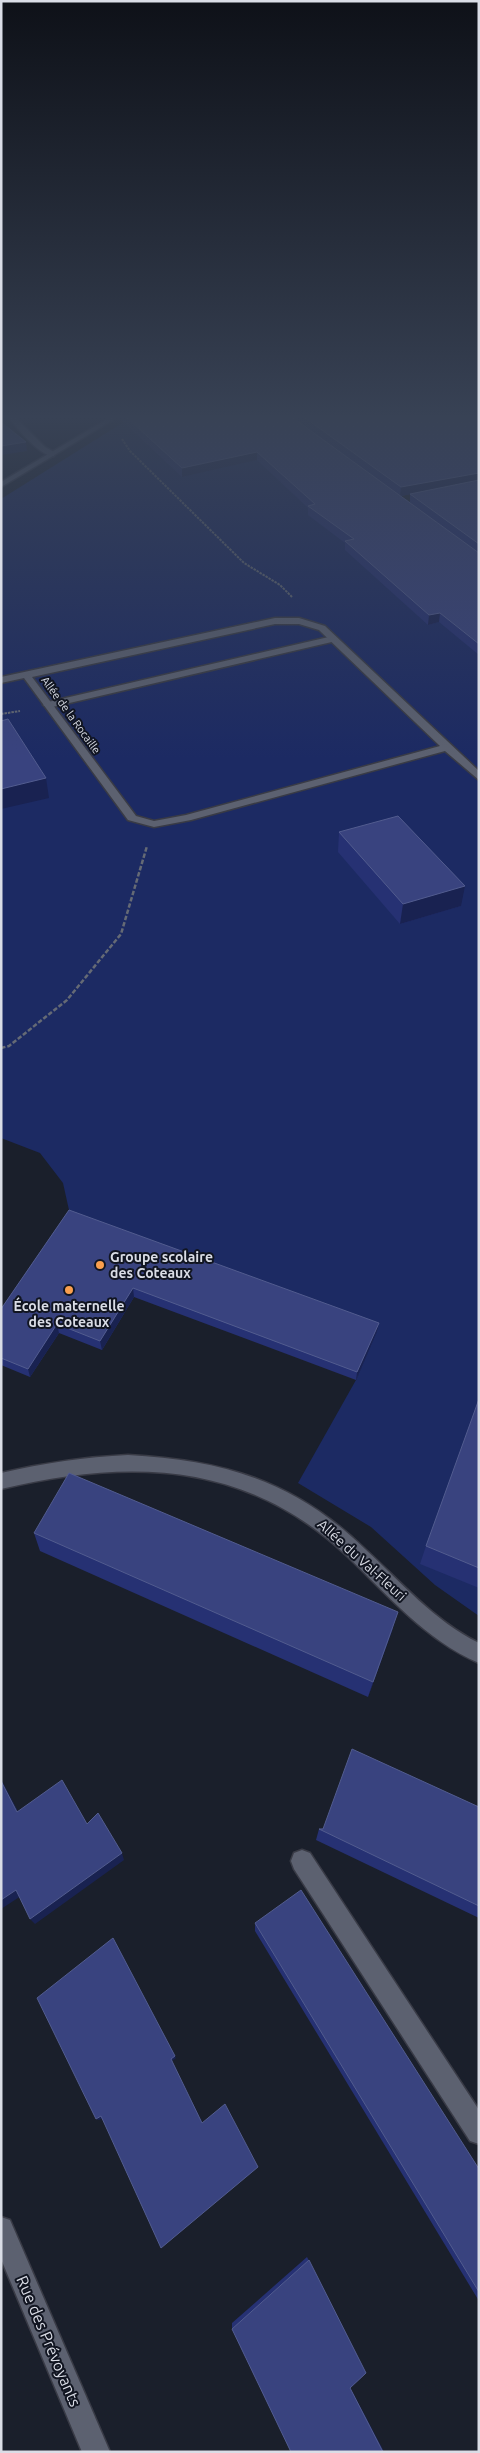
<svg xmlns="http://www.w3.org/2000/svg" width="480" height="2453" viewBox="0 0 480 2453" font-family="Ubuntu,sans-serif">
<rect width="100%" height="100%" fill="#1a1f2b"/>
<path fill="#1c2a63" d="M 135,415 L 267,415 L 479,576 L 479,1616 L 435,1585 L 371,1527 L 298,1483 L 356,1380 L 377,1331 L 71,1219 L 63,1183 L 40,1153 L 1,1138 L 1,499 Z"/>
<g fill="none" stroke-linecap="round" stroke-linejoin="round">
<g stroke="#393b46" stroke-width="3">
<g id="lane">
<path d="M 7,415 L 13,415 L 45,447 L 54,452 L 54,456 C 40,457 15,426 7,415 Z"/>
<path d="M 333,636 L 338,639 L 336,641 L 48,708 L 43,705 L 48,702 Z"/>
<path d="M 302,1850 L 310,1853 L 479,2110 L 479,2144 L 470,2141 L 294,1869 L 291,1861 L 294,1853 Z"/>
</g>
</g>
<g stroke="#393b46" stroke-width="3">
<g id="street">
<path d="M 114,415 L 121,415 L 1,487 L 1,482 Z"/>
<path d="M 275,618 L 299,618 L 325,626 L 479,771 L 479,780 L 445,751 L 191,820 L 154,827 L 128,820 L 24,678 L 1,683 L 1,677 ZM 275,624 L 299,624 L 319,630 L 440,746 L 186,815 L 154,821 L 136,816 L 32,677 Z"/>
<path d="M 128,1455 C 223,1460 295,1481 365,1549 C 401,1582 434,1621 479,1643 L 479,1663 C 425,1640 388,1595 347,1556 C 247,1461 130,1458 1,1489 L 1,1473 C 44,1463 85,1457 128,1455 Z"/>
<path d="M 1,2217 L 10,2220 L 110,2452 L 82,2452 L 1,2259 Z"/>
</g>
</g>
<g stroke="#656a75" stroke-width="2" stroke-dasharray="2.5 1" stroke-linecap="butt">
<path d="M 122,439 L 130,451 L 244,563 L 280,585 L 292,597"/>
<path d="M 1,714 L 20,711"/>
</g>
<path stroke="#656a75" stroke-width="2.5" stroke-dasharray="4.5 2" stroke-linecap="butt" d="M 1,1048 L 9,1046 L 67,1000 L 121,934 L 147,846"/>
<use href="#lane" fill="#5c6170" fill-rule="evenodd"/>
<use href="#street" fill="#5c6170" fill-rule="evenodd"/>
</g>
<g fill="#263173" fill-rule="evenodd">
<path d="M 119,415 L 479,415 L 479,655 L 439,622 L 428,625 L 345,550 L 345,543 L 308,515 L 308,508 L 257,460 L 182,477 L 119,418 ZM 410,494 L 410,502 L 401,496 Z"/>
<path d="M 339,832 L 461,906 L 400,924 L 338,852 Z"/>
<path d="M 69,1210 L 377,1331 L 356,1380 L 134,1297 L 102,1350 L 59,1333 L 30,1377 L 1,1365 L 1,1309 Z"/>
<path d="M 479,1399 L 479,1588 L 420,1564 L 426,1546 Z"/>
<path d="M 34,1533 L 393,1628 L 368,1697 L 40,1551 Z"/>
<path d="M 479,1807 L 479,1918 L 316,1840 L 319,1829 Z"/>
<path d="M 255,1923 L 479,2169 L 479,2301 L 255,1931 Z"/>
<path d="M 307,2257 L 366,2373 L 350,2388 L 384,2452 L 291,2452 L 232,2329 L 232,2323 Z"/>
</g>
<g fill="#192251">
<path d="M 1,415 L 7,415 L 8,419 L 1,420 Z"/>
<path d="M 18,415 L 34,415 L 18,417 Z"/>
<path d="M 26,442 L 27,451 L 1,455 L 1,446 Z"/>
<path d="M 257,452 L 257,460 L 182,477 L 182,468 Z"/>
<path d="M 479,473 L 479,482 L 400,496 L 401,487 Z"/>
<path d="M 440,613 L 439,622 L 428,625 L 429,615 Z"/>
<path d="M 46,778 L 49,798 L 1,809 L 1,789 Z"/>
<path d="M 465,886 L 461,906 L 400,924 L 403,904 Z"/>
<path d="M 133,1288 L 134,1297 L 102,1350 L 100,1341 Z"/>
<path d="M 379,1323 L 377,1331 L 356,1380 L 357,1372 Z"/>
<path d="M 57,1324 L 59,1333 L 30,1377 L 28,1369 Z"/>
<path d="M 398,1612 L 393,1628 L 368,1697 L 373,1682 Z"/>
<path d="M 1,1779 L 22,1819 L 17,1812 L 1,1781 Z"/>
<path d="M 122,1853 L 124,1860 L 35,1924 L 30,1919 Z"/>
<path d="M 16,1890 L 21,1896 L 1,1909 L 1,1900 Z"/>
<path d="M 113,1938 L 176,2058 L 172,2061 L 203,2124 L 202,2123 Z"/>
<path d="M 101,2116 L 105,2117 L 99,2120 L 96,2119 Z"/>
<path d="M 347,2381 L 384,2452 L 383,2452 Z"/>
</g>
<g fill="#39437f" stroke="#525c8f">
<path d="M 124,415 L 289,415 L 479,553 L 479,644 L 440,613 L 429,615 L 345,541 L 354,539 L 308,506 L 315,504 L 257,452 L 182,468 Z"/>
<path d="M 301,415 L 479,415 L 479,473 L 401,487 Z"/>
<path d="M 1,422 L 26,442 L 1,446 Z"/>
<path d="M 479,480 L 479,544 L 410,494 Z"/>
<path d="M 8,719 L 46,778 L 1,789 L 1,721 Z"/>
<path d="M 398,816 L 465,886 L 403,904 L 339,832 Z"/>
<path d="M 69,1210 L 379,1323 L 357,1372 L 133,1288 L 100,1341 L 57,1324 L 28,1369 L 1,1358 L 1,1309 Z"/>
<path d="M 479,1399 L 479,1568 L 426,1546 Z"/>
<path d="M 69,1473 L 398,1612 L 373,1682 L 34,1533 Z"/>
<path d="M 352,1749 L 479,1807 L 479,1906 L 319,1829 L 323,1829 Z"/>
<path d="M 62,1780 L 87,1824 L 98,1813 L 122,1853 L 30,1919 L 16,1890 L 1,1900 L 1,1781 L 17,1812 Z"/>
<path d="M 301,1890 L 479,2169 L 479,2292 L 255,1923 Z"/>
<path d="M 113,1938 L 175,2056 L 171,2059 L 202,2123 L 225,2104 L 258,2167 L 161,2248 L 101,2116 L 96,2119 L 37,1998 Z"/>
<path d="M 309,2260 L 366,2373 L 350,2388 L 383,2452 L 291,2452 L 232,2329 Z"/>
</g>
<linearGradient id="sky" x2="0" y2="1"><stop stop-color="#0e1118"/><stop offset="0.55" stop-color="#384255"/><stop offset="1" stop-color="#384255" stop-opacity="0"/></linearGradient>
<rect width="480" height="758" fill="url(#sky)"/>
<g fill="#fa9f4e" stroke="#111521" stroke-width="2">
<circle cx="100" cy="1265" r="5"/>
<circle cx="69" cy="1290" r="5"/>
</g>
<g text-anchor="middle" stroke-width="4" stroke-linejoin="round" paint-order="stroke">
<g font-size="11" fill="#dadde6" stroke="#111521">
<text transform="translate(71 715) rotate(54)" y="4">Allée de la Rocaille</text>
</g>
<g font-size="14" font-weight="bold" fill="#dadde6" stroke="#111521" text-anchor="start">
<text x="110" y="1262">Groupe scolaire<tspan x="110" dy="16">des Coteaux</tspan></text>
<text x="69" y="1311" text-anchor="middle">École maternelle<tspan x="69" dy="16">des Coteaux</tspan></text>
</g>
<g font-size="14" fill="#dadde6" stroke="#111521">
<text transform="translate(362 1560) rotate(42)" y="5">Allée du Val-Fleuri</text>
</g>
<g font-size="16" fill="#dadde6" stroke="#111521">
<text transform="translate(49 2341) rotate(67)" y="6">Rue des Prévoyants</text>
</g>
</g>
<rect width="480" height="2453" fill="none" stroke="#dadde6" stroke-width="5"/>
</svg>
